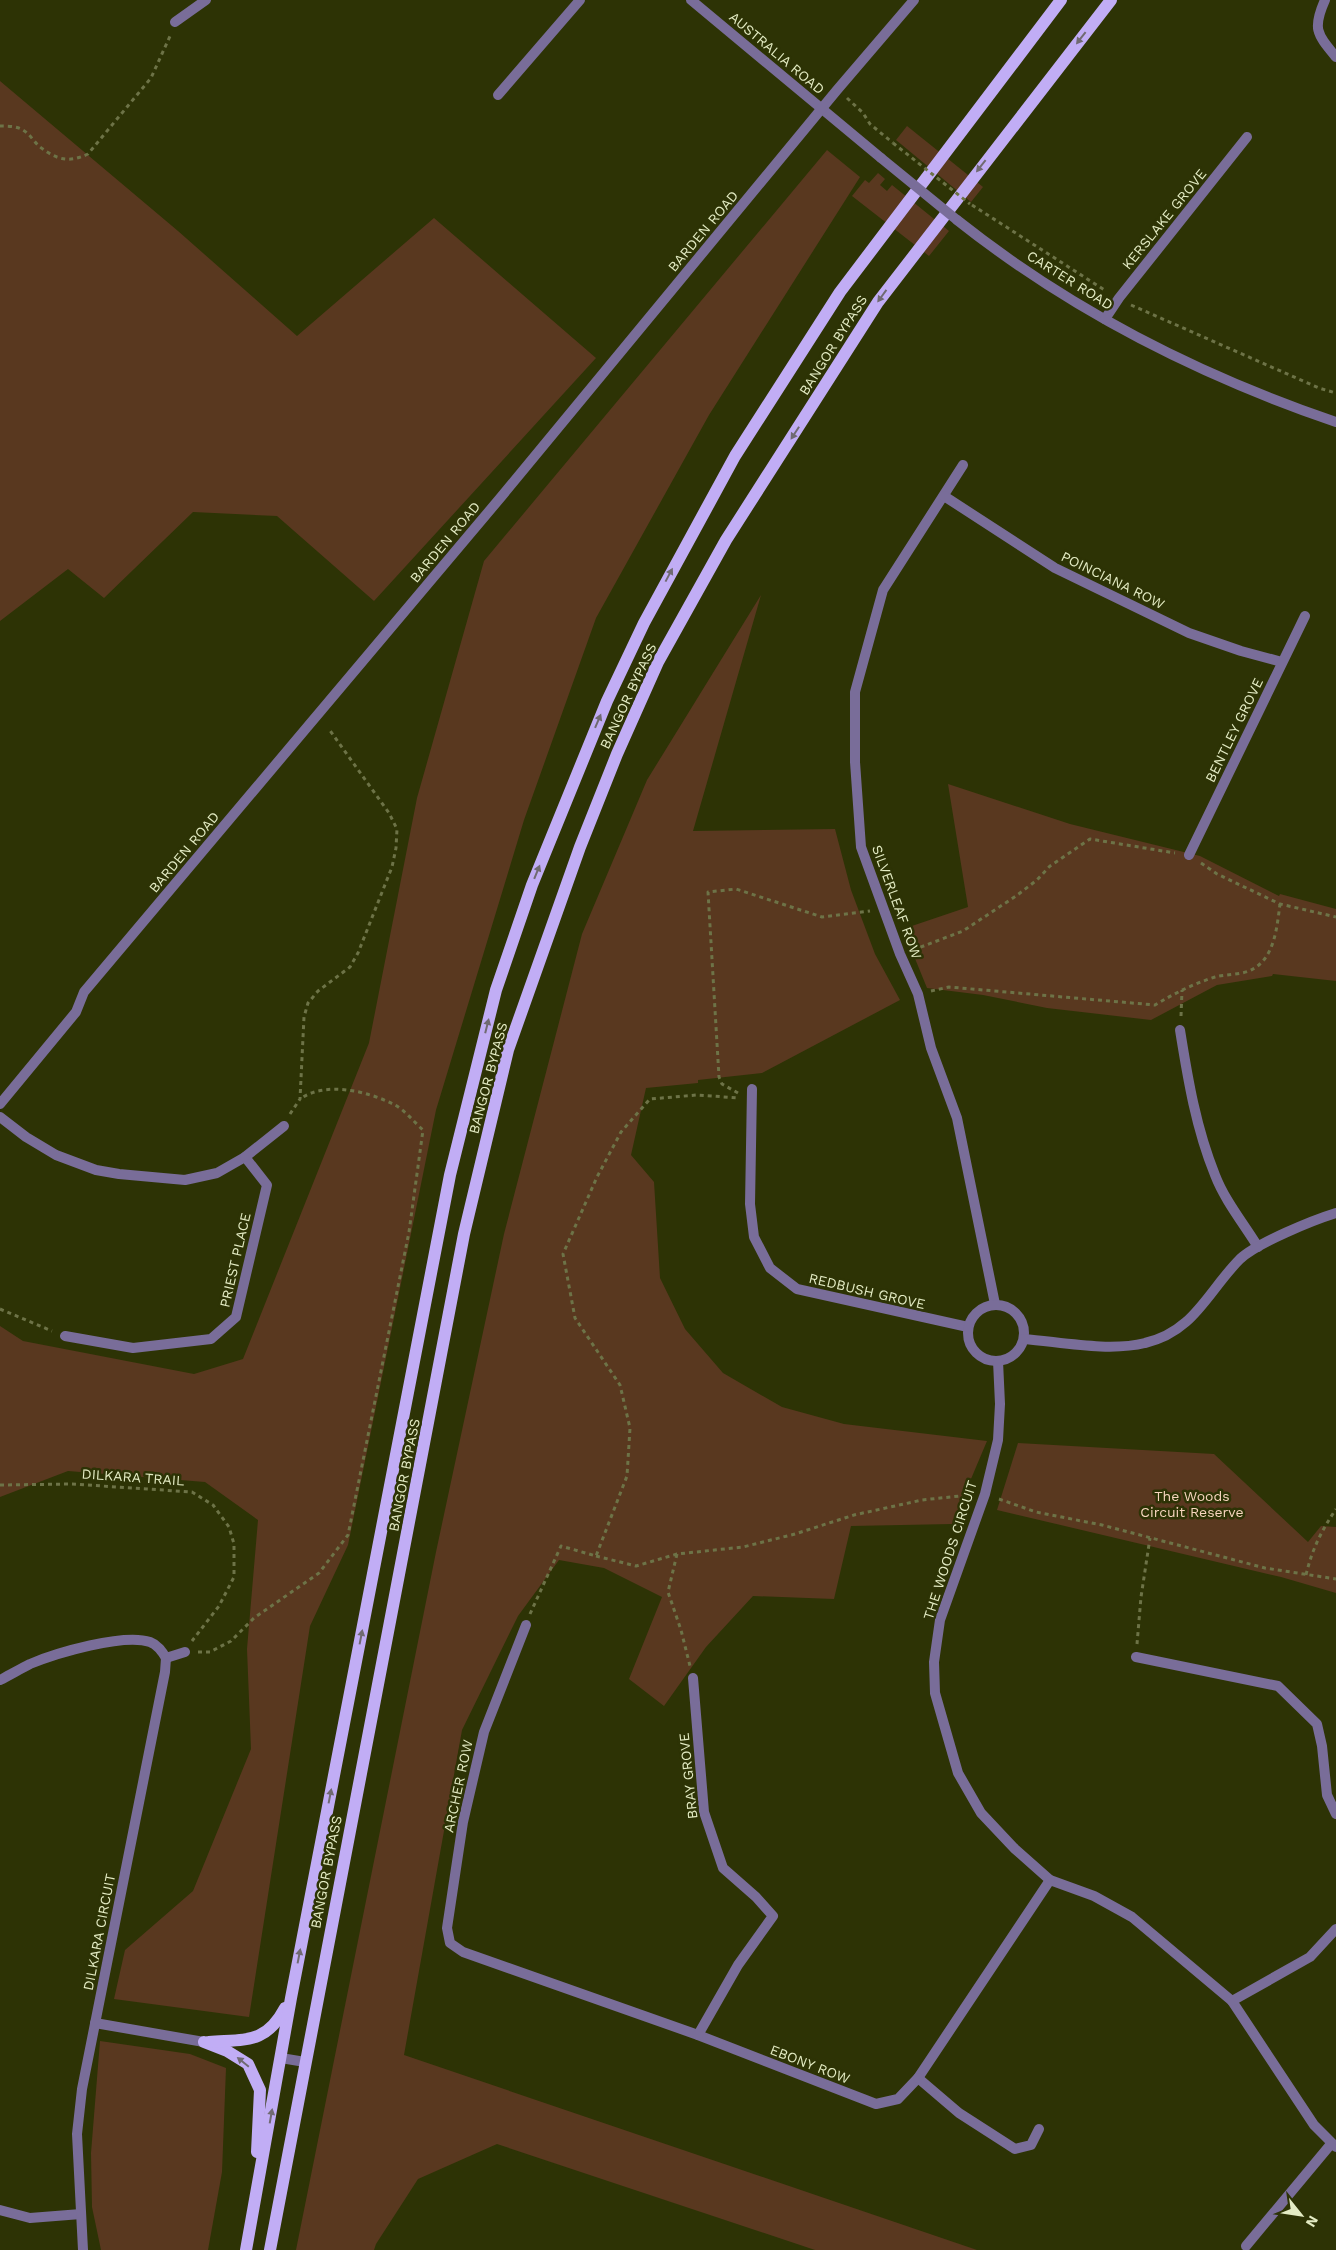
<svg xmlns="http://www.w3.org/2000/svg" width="1336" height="2250" viewBox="0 0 1336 2250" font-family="'Work Sans',sans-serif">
<rect width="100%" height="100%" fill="#2d3305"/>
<g fill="#59381f">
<path d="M 0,81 L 178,231 L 297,336 L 434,218 L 596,358 L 374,601 L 277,516 L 193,512 L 104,598 L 68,569 L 0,621 Z"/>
<path d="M 907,126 L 983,187 L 971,202 L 896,140 Z"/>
<path d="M 827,150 L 860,177 L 709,415 L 596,618 L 524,820 L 436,1110 L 348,1545 L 310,1626 L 249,2017 L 114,1999 L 125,1950 L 193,1891 L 251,1749 L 247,1649 L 258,1520 L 205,1482 L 68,1471 L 0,1497 L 0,1326 L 23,1341 L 194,1374 L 243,1359 L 369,1043 L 417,798 L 484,561 Z"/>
<path d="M 878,173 L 885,179 L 880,185 L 887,191 L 892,185 L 949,231 L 929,256 L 852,196 L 865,180 L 869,183 Z"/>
<path d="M 761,595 L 693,831 L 835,829 L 851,890 L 875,954 L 900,1000 L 762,1073 L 698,1080 L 698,1083 L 646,1088 L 631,1155 L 654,1182 L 660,1278 L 685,1329 L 723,1373 L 782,1407 L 844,1424 L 987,1441 L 952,1524 L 851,1526 L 834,1599 L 753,1596 L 706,1647 L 664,1706 L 629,1679 L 662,1597 L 604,1568 L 559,1560 L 518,1616 L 462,1730 L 404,2055 L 977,2250 L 815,2250 L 497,2144 L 418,2179 L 376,2244 L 374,2250 L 296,2250 L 436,1552 L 504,1234 L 582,934 L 647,780 Z"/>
<path d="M 948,784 L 1070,824 L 1200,856 L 1279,896 L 1280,894 L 1336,909 L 1336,981 L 1273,974 L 1272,976 L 1217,985 L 1151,1020 L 1047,1008 L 983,995 L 927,988 L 903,929 L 968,907 Z"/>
<path d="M 1018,1443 L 1214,1454 L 1308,1542 L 1321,1526 L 1336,1527 L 1336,1593 L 1281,1577 L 997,1510 Z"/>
<path d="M 100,2041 L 190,2054 L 226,2068 L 222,2172 L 208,2250 L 101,2250 L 92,2207 L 91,2153 Z"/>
</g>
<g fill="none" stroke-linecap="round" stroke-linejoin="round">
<g stroke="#6d7347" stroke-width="3" stroke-dasharray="4 4" stroke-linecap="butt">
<path d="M 847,98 L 863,113 L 870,124 L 893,143"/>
<path d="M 0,126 C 7,126 17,126 23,130 C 30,134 34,142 40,147 C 57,160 69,163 88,154 L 151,78 L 171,34"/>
<path d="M 972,205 L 1106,291"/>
<path d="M 1131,305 L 1319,388 L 1336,393"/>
<path d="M 1201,863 L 1217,874 L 1280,904 L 1336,917"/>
<path d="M 913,950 L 963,931 L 1016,896 L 1037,880 L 1050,866 L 1090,839 L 1175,853"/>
<path d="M 931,991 L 949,987 L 1155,1005 C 1175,993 1193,984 1215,977 C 1226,974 1243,975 1253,969 C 1275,957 1277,926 1280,904"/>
<path d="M 1181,1016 L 1182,990"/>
<path d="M 738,1093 L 722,1084 L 719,1077 L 708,892 L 736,889 L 822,917 L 870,911"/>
<path d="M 290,1114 L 300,1099 L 304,1017 L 308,1003 L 318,991 L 350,967 L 358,953 L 392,867 L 396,848 L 397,829 L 389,813 L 329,729"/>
<path d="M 0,1309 L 52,1331"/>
<path d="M 0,1485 L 72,1484 L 192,1492 L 213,1505 L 229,1527 L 234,1544 L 234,1577 L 219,1606 L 192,1641"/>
<path d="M 999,1499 L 1036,1512 L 1102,1525 L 1265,1568 L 1336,1579"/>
<path d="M 677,1554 L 668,1592 L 681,1630 L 690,1666"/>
<path d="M 596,1556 L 636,1566 L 677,1554 L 743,1547 L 795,1534 L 854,1515 L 922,1500 L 969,1495"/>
<path d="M 1306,1575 C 1312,1549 1322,1530 1336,1509"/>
<path d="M 530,1614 L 561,1546 L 596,1556 L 627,1476 L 630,1428 L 620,1385 L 575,1318 L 563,1254 L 597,1177 L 621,1132 L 650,1099 L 697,1095 L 739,1098"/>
<path d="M 1137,1644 L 1141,1597 L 1150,1538"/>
<path d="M 198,1652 L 210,1652 L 231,1641 L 254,1618 L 319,1573 L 348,1535 L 409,1232 L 423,1130 C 414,1122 404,1109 393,1104 C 367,1091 325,1081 300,1099"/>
</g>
<g stroke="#796d99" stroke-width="10">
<path d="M 95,2023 L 204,2042"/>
<path d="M 281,2058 L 305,2062"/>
</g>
<g stroke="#796d99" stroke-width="10">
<path d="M 691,0 L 881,158"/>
<path d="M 1325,0 C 1312,29 1317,34 1336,57"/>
<path d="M 175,22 L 206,0"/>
<path d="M 498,95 L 580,0"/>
<path d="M 957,220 C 1069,309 1201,376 1336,422"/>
<path d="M 1105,319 L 1119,298 L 1247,137"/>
<path d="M 963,465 L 883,590 L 855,692 L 855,762 L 861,847 L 900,954 L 918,994 L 931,1048 L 957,1118 L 995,1304"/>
<path d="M 944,496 L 1055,568 L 1189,633 L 1241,651 L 1282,662"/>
<path d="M 1189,855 L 1305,616"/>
<path d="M 1180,1030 C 1188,1080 1196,1128 1215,1175 C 1225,1201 1244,1224 1258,1247"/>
<path d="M 752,1089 L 750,1204 L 754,1237 L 770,1268 L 797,1289 L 968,1327"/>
<path d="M 0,1104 L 76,1012 L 84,992 L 501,497 L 837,90 L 914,0"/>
<path d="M 0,1117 L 26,1137 L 56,1155 L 96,1170 L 119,1174 L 185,1180 L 217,1173 L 245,1157 L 267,1185 L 236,1317 L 211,1339 L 133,1348 L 65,1336"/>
<path d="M 245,1157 L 284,1126"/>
<circle cx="996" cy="1333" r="28"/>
<path d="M 1024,1339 C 1061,1342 1109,1352 1145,1343 C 1194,1332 1208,1291 1240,1259 C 1257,1243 1313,1220 1336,1213"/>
<path d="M 998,1361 L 1000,1404 L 998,1440 L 985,1494 L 940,1620 L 934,1662 L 935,1693 L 958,1773 L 981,1813 L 1015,1849 L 1050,1880 L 1094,1896 L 1132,1917 L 1232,2001 L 1314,2125 L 1336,2147"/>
<path d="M 526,1625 L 484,1732 L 463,1822 L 447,1928 L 450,1943 L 463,1952 L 698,2035 L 876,2104 L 898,2099 L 918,2078 L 1050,1880"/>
<path d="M 1136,1657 L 1278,1686 L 1317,1724 L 1322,1746 L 1327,1795 L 1336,1814"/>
<path d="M 693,1678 L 704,1812 L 723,1868 L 756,1897 L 773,1916 L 738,1965 L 698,2035"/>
<path d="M 0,1680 C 10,1675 20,1669 30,1664 C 56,1653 124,1633 150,1642 C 158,1645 162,1651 166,1658 L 185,1652"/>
<path d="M 1232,2001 L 1310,1957 L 1336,1929"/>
<path d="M 918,2078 L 959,2113 L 1015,2149 L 1031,2145 L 1039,2129"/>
<path d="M 0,2210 L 30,2218 L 81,2214"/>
<path d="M 1246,2246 L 1331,2144"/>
<path d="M 83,2250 L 77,2134 L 82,2089 L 165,1672 L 166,1658"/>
</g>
<g stroke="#c1adf5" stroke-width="12">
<path d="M 204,2042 L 227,2051 L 248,2064 L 260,2090 L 257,2152"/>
<path d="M 209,2042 C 246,2039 266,2044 285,2008"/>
<path d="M 246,2250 L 291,1998 L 450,1175 L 496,990 L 532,885 L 607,701 L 644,623 L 735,456 L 840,292 L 1061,0"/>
<path d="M 270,2250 L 464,1234 L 508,1050 L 580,847 L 617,754 L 658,662 L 726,540 L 878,302 L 1111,0"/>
</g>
<path stroke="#6d7347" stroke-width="3" stroke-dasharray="4 4" stroke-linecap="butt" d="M 893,143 L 970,204"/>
<path stroke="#796d99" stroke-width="10" d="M 881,158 L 957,220"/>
</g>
<defs><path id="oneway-solid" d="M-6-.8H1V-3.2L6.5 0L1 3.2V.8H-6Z" transform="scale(1.25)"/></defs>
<g fill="#706a71">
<use href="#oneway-solid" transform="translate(1081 38) rotate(128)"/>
<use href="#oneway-solid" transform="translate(981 166) rotate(128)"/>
<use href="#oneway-solid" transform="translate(882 296) rotate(126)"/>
<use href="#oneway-solid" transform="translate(795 433) rotate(123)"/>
<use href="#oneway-solid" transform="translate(669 575) rotate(-62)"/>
<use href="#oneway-solid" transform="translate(598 721) rotate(-67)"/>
<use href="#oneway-solid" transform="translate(537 872) rotate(-68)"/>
<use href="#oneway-solid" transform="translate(487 1026) rotate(-76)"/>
<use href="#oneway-solid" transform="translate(361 1637) rotate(-79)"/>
<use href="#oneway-solid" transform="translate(330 1796) rotate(-79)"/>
<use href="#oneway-solid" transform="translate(299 1956) rotate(-79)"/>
<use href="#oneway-solid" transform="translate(243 2062) rotate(-141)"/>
<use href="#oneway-solid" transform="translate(271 2116) rotate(-80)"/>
</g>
<g text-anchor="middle" stroke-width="5" stroke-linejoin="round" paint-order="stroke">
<g font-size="14" fill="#e4ecc4" stroke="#2d3305">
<text transform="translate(777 53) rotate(40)" y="5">AUSTRALIA ROAD</text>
<text transform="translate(1164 219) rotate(-51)" y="5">KERSLAKE GROVE</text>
<text transform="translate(703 231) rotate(-50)" y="5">BARDEN ROAD</text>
<text transform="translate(1070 280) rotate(32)" y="5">CARTER ROAD</text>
<text transform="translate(833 345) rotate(-58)" y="5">BANGOR BYPASS</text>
<text transform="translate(445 542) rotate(-50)" y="5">BARDEN ROAD</text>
<text transform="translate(1113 580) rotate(26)" y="5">POINCIANA ROW</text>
<text transform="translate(628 696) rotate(-65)" y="5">BANGOR BYPASS</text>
<text transform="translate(1234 730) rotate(-64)" y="5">BENTLEY GROVE</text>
<text transform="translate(184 852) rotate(-50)" y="5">BARDEN ROAD</text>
<text transform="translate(897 902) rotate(70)" y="5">SILVERLEAF ROW</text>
<text transform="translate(488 1078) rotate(-75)" y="5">BANGOR BYPASS</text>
<text transform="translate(235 1260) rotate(-77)" y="5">PRIEST PLACE</text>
<text transform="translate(867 1291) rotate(13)" y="5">REDBUSH GROVE</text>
<text transform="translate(404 1475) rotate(-79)" y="5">BANGOR BYPASS</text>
<text transform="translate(133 1477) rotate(4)" y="5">DILKARA TRAIL</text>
<text transform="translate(950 1550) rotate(-72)" y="5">THE WOODS CIRCUIT</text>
<text transform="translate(688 1776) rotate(-96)" y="5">BRAY GROVE</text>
<text transform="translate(458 1786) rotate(-78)" y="5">ARCHER ROW</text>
<text transform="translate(326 1872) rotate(-79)" y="5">BANGOR BYPASS</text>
<text transform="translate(99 1932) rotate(-79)" y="5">DILKARA CIRCUIT</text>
<text transform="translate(810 2064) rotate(21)" y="5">EBONY ROW</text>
</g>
<g font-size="14" fill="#f8d6bf" stroke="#2d3305">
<text x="1192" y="1501">The Woods<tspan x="1192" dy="16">Circuit Reserve</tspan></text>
</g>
</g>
<g transform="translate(1301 2215) rotate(120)" stroke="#2d3305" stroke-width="4" paint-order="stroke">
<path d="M0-4L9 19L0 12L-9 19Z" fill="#e4ecc4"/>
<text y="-8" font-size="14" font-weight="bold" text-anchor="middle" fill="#e4ecc4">N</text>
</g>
</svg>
